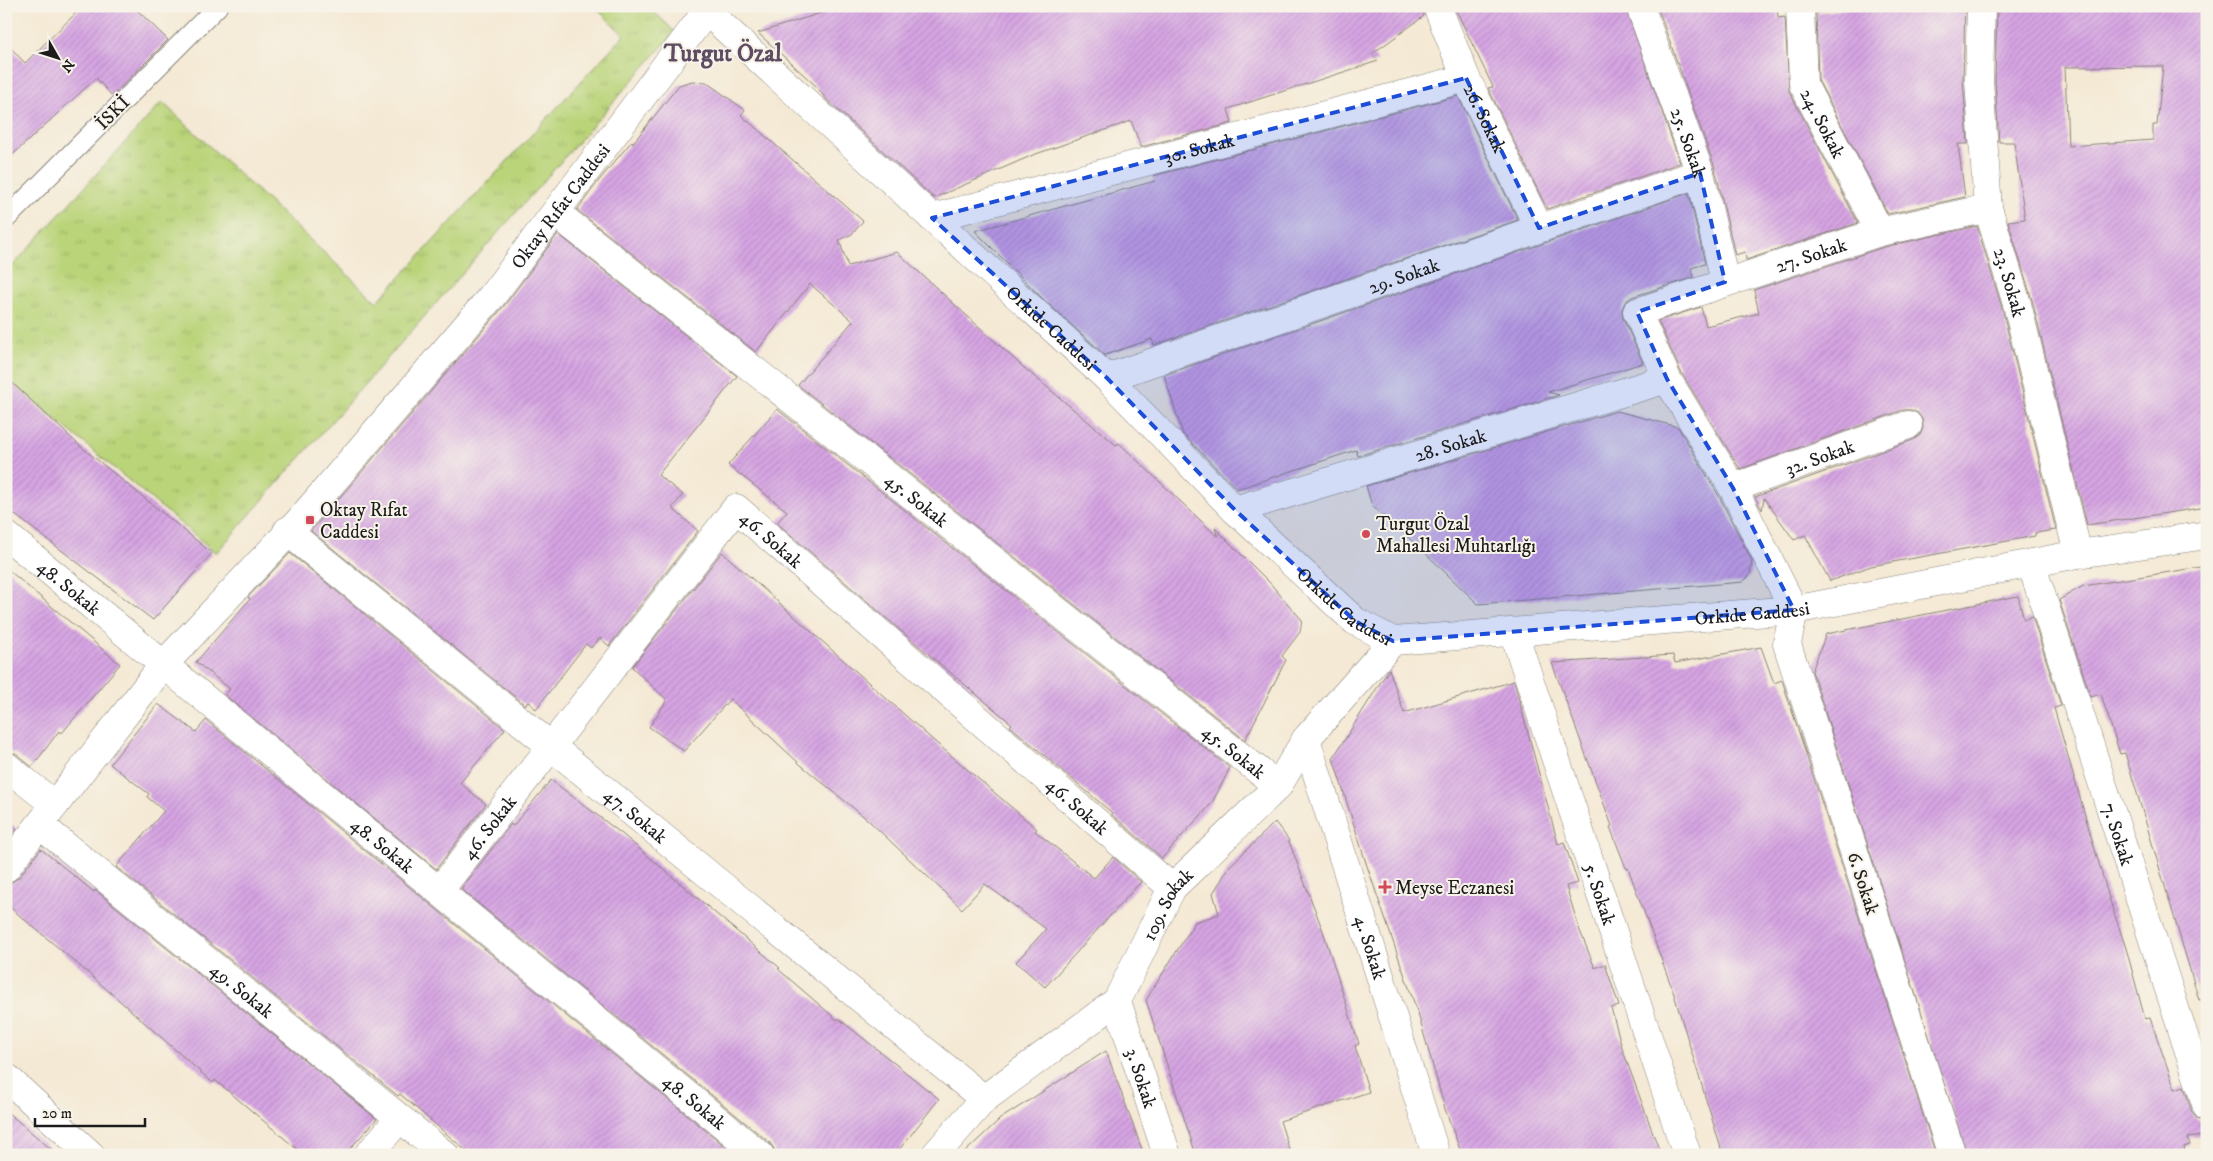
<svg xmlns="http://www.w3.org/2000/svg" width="2213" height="1161" viewBox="0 0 2213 1161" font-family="'IM FELL DW Pica',serif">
<defs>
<pattern id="grass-tufts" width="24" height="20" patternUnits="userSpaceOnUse" patternTransform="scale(1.25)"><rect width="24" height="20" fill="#bad479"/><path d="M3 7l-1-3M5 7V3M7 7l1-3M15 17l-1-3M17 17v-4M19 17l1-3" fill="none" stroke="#9fb568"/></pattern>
<pattern id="building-hatch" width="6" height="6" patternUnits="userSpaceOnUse" patternTransform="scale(1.25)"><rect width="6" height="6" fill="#d6a4e3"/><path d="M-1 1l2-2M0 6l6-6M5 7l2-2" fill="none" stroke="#b78dc2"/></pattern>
</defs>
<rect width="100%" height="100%" fill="#f7f3e8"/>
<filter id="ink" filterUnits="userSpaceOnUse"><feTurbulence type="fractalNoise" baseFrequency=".02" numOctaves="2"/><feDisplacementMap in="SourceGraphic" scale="10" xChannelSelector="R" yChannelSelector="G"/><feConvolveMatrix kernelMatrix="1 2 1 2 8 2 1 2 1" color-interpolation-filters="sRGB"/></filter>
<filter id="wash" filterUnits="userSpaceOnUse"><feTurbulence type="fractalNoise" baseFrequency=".0096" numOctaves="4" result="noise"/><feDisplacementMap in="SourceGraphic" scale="20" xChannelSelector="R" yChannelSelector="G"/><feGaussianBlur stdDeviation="1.12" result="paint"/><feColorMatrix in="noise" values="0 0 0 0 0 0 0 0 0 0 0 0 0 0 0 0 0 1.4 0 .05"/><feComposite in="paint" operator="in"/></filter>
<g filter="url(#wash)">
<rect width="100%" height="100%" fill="#f4e9d4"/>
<path fill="url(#grass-tufts)" stroke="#6b784a" d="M 594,6 L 648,6 L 675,32 L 216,553 L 6,378 L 6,273 L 162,102 L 377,302 L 624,35 Z"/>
<g id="blocks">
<g fill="url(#building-hatch)" fill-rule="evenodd">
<path d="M 83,6 L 133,6 L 168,40 L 112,96 L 96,78 L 6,161 L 6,43 L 25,63 Z"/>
<path d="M 843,6 L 1422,6 L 1424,16 L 1372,54 L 1378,61 L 1228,109 L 1232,123 L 1141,147 L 1131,121 L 1033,155 L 934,198 L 826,99 L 816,86 L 758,33 Z"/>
<path d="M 1454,6 L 1625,6 L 1680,163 L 1547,209 L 1488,88 L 1493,87 Z"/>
<path d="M 1657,6 L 1777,6 L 1778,18 L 1785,17 L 1789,91 L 1858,223 L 1746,260 L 1745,252 L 1735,255 L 1715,168 Z"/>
<path d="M 1865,6 L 1965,6 L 1963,80 L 1968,144 L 1958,144 L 1965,197 L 1888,214 L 1818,80 L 1816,13 Z"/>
<path d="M 1997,6 L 2207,6 L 2207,507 L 2087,525 L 2032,300 L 2008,221 L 2025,219 L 2014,142 L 1999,142 L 1995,80 ZM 2163,66 L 2157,125 L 2153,125 L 2153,140 L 2068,146 L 2065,67 Z"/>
<path d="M 692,81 L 706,82 L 745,110 L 741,115 L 863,221 L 852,234 L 839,240 L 848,266 L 897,252 L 1022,366 L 1116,445 L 1119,443 L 1218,537 L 1215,528 L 1269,582 L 1302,620 L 1300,632 L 1282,656 L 1286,660 L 1245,740 L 798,385 L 853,321 L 810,284 L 756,352 L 577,210 L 600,179 L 632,141 L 633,143 L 679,85 Z"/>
<path d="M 1458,96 L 1518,220 L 1154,345 L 1152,339 L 1105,355 L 1042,298 L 975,231 L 1155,181 L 1153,176 Z"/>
<path d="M 1689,193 L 1705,264 L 1691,268 L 1694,277 L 1632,297 L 1625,302 L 1622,309 L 1623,318 L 1643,363 L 1548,392 L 1559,395 L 1358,456 L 1356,450 L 1237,489 L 1183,434 L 1164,375 Z"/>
<path d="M 1977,226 L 2002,308 L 2056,530 L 2035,533 L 2035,536 L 1871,566 L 1830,581 L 1805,535 L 1794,540 L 1764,498 L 1762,510 L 1755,497 L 1913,440 L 1920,435 L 1923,428 L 1922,419 L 1918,413 L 1911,410 L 1903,410 L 1740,469 L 1681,372 L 1658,321 L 1701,307 L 1706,326 L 1759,313 L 1754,290 L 1884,247 Z"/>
<path d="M 558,234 L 737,376 L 658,475 L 683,495 L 672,508 L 698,531 L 609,646 L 600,638 L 591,648 L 586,644 L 536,709 L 528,702 L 525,705 L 311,531 L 504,306 Z"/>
<path d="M 6,377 L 79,445 L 212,553 L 153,620 L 6,508 Z"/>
<path d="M 777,409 L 1230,768 L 1212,803 L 1162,858 L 1111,814 L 1112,813 L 1010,726 L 1012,724 L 915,643 L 777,523 L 787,511 L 728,465 Z"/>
<path d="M 1617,411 L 1678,427 L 1719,496 L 1752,561 L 1750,575 L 1743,582 L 1478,604 L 1418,546 L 1372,506 L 1366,486 Z"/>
<path d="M 722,552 L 934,741 L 1037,829 L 1035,831 L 1094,878 L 1113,857 L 1141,882 L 1045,987 L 1016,962 L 1046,929 L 985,884 L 962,909 L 868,820 L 801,765 L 730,699 L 684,751 L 649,727 L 667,700 L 632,667 Z"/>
<path d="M 290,553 L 505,729 L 460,783 L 486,804 L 436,869 L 225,695 L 230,689 L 196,662 L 250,599 L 248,597 Z"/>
<path d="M 2207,566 L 2207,999 L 2199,1000 L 2125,753 L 2120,754 L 2101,694 L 2091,697 L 2059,600 L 2083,586 Z"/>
<path d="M 6,568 L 120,664 L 62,733 L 59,731 L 32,767 L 16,754 L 6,751 Z"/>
<path d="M 2018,596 L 2024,620 L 2032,616 L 2061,706 L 2054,708 L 2109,898 L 2126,948 L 2145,1019 L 2150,1018 L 2175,1089 L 2184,1086 L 2192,1112 L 2197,1119 L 2207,1122 L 2207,1135 L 2188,1138 L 2190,1145 L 2184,1147 L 2186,1155 L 1967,1155 L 1812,671 L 1826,634 Z"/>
<path d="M 1761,647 L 1774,683 L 1782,680 L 1936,1155 L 1723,1155 L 1673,991 L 1628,868 L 1626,868 L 1610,827 L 1612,826 L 1552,663 L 1673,655 L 1675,663 Z"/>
<path d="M 1389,669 L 1404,713 L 1514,681 L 1558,844 L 1564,842 L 1578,883 L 1566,886 L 1580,931 L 1595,968 L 1605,964 L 1619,1006 L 1611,1008 L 1623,1051 L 1661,1155 L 1462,1155 L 1445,1109 L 1419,1017 L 1366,863 L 1333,758 Z"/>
<path d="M 158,704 L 196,732 L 206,720 L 726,1147 L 719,1155 L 471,1155 L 400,1094 L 398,1096 L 116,867 L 164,811 L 147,797 L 149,794 L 110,764 Z"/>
<path d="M 551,780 L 622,834 L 780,968 L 778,969 L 837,1020 L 838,1018 L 939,1099 L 895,1155 L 775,1155 L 774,1149 L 770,1143 L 461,889 L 511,824 L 513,826 Z"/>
<path d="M 6,820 L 17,829 L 6,842 Z"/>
<path d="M 1275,822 L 1288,839 L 1323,931 L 1359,1044 L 1355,1046 L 1369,1092 L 1280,1121 L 1291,1155 L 1196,1155 L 1146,1000 L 1195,922 L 1219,914 L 1213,893 L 1230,866 Z"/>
<path d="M 41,849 L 94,892 L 95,890 L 377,1119 L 344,1155 L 304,1155 L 215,1080 L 213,1083 L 87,972 L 6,904 L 6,883 L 12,882 L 18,878 Z"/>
<path d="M 1106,1051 L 1144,1155 L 962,1155 L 1000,1119 Z"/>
<path d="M 6,1111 L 58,1155 L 6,1155 Z"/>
</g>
</g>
</g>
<g filter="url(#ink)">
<use href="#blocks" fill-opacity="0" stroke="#888278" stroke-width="1"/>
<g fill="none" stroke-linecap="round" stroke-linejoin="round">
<g stroke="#888278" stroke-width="21">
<path id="service" d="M 6,219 L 218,6"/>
</g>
<g stroke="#888278" stroke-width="29">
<g id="minor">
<path id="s1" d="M 1437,6 L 1466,78 L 1539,228"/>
<path id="s2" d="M 1640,6 L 1700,173 L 1725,282"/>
<path id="s3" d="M 1800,6 L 1803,84 L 1880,232"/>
<path id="s4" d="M 1981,6 L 1979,80 L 1988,208 L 2017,304 L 2078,554"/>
<path id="s5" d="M 556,213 L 1278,786"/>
<path id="s6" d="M 932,218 L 1466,78"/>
<path id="s7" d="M 1107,378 L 1700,173"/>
<path id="s8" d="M 1733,488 L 1908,425"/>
<path id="s9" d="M 1235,510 L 1667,379"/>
<path id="s10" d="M 287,531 L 984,1099"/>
<path id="s11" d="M 6,535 L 760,1155"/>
<path id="s12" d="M 2031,563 L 2207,1107"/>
<path id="s13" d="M 1514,633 L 1687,1155"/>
<path id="s14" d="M 1306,739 L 1436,1155"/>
<path d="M 6,766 L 55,805"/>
<path id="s15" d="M 40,825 L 445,1155"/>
<path id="s16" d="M 439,891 L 736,508 L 1172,888"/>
<path id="s17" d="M 1117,1001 L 1167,1155"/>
<path d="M 6,1077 L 91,1155"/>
<path d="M 368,1155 L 399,1119"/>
<path id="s18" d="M 935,1155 L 984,1099 L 1117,1001 L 1172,888 L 1278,786 L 1306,739 L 1393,641"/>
<path id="s19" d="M 1952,1155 L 1787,644 L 1794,610 L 1733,488 L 1667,379 L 1637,312 L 1880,232 L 1988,208"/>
</g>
</g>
<g stroke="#888278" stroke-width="29">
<g id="tertiary">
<path id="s20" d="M 701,6 L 1107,378 L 1235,510 L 1355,621 L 1393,641 L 1794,610 L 2078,554 L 2207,535"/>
<path id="s21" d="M 6,868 L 164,664 L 299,521 L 492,296 L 706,12"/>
</g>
</g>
<use href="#service" stroke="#fff" stroke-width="19"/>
<use href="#minor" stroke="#fff" stroke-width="28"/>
<use href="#tertiary" stroke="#fff" stroke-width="28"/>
</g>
</g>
<path fill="#1d4ed8" fill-opacity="0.2" stroke="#1d4ed8" stroke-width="4" stroke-dasharray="10 6" stroke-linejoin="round" d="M 1466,78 L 1539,228 L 1700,173 L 1725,282 L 1637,312 L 1667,379 L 1733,488 L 1794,610 L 1393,641 L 1355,621 L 1235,510 L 1107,378 L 932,218 Z"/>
<g fill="#d1495b" stroke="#f7f3e8" stroke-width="2">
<rect x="305" y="515" width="10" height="10" rx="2.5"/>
<circle cx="1366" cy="534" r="5"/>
<path d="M1382.5 879.5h5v5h5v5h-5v5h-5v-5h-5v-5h5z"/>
</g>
<g text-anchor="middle" stroke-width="4" stroke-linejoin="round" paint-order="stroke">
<g font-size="19" fill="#1c1c1c" stroke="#f7f3e8">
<text transform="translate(112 112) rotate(-45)" y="7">İSKİ</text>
<text dy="7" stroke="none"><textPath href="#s1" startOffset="122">26. Sokak</textPath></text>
<text dy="7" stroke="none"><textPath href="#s3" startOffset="122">24. Sokak</textPath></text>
<text dy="7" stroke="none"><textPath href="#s2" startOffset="145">25. Sokak</textPath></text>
<text dy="7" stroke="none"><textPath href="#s6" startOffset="276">30. Sokak</textPath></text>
<text dy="7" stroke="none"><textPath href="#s21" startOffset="864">Oktay Rıfat Caddesi</textPath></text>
<text dy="7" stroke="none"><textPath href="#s19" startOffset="1092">27. Sokak</textPath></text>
<text dy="7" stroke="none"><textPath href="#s7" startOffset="314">29. Sokak</textPath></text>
<text dy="7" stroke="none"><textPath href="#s4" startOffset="280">23. Sokak</textPath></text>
<text dy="7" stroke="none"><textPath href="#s20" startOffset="476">Orkide Caddesi</textPath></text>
<text dy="7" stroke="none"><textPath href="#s9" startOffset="225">28. Sokak</textPath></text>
<text dy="7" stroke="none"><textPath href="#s8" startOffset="92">32. Sokak</textPath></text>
<text dy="7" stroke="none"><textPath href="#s5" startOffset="461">45. Sokak</textPath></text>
<text dy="7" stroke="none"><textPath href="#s16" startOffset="532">46. Sokak</textPath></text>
<text dy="7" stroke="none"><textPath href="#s11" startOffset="82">48. Sokak</textPath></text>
<text dy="7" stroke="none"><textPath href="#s20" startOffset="881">Orkide Caddesi</textPath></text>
<text dy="7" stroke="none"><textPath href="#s20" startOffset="1301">Orkide Caddesi</textPath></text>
<text dy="7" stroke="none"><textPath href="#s5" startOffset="866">45. Sokak</textPath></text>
<text dy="7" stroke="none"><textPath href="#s16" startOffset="938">46. Sokak</textPath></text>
<text dy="7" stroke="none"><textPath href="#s10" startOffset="450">47. Sokak</textPath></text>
<text dy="7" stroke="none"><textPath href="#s16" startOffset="81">46. Sokak</textPath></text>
<text dy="7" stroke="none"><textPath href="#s12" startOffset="285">7. Sokak</textPath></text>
<text dy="7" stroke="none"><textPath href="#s11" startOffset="488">48. Sokak</textPath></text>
<text transform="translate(1864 883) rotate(72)" y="7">6. Sokak</text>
<text dy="7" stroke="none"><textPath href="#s13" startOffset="275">5. Sokak</textPath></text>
<text dy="7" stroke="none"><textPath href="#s18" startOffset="349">109. Sokak</textPath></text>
<text dy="7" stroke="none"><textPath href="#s14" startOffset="218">4. Sokak</textPath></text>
<text dy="7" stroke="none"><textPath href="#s15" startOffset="261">49. Sokak</textPath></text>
<text dy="7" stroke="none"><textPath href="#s17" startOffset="81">3. Sokak</textPath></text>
<text dy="7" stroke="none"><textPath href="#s11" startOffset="892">48. Sokak</textPath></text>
</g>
<g font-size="19" fill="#1c1c1c" stroke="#f7f3e8" text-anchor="start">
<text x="320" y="516">Oktay Rıfat<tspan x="320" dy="22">Caddesi</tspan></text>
<text x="1376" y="530">Turgut Özal<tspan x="1376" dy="22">Mahallesi Muhtarlığı</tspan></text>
<text x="1395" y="894">Meyse Eczanesi</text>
</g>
<g font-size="24" font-weight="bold" fill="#5d4c62" stroke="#f7f3e8">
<text x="723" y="61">Turgut Özal</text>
</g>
</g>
<rect width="2213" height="1161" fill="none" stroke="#f7f3e8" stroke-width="25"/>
<g transform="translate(58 58) rotate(129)" stroke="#f7f3e8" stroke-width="4" paint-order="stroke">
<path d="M0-4L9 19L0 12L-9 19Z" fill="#1c1c1c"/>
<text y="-8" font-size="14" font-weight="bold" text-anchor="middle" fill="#1c1c1c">N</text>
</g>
<path d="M35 1118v8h110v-8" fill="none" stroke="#1c1c1c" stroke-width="2.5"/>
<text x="42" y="1118" font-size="15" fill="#1c1c1c" stroke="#f7f3e8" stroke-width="4" paint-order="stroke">20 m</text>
</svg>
